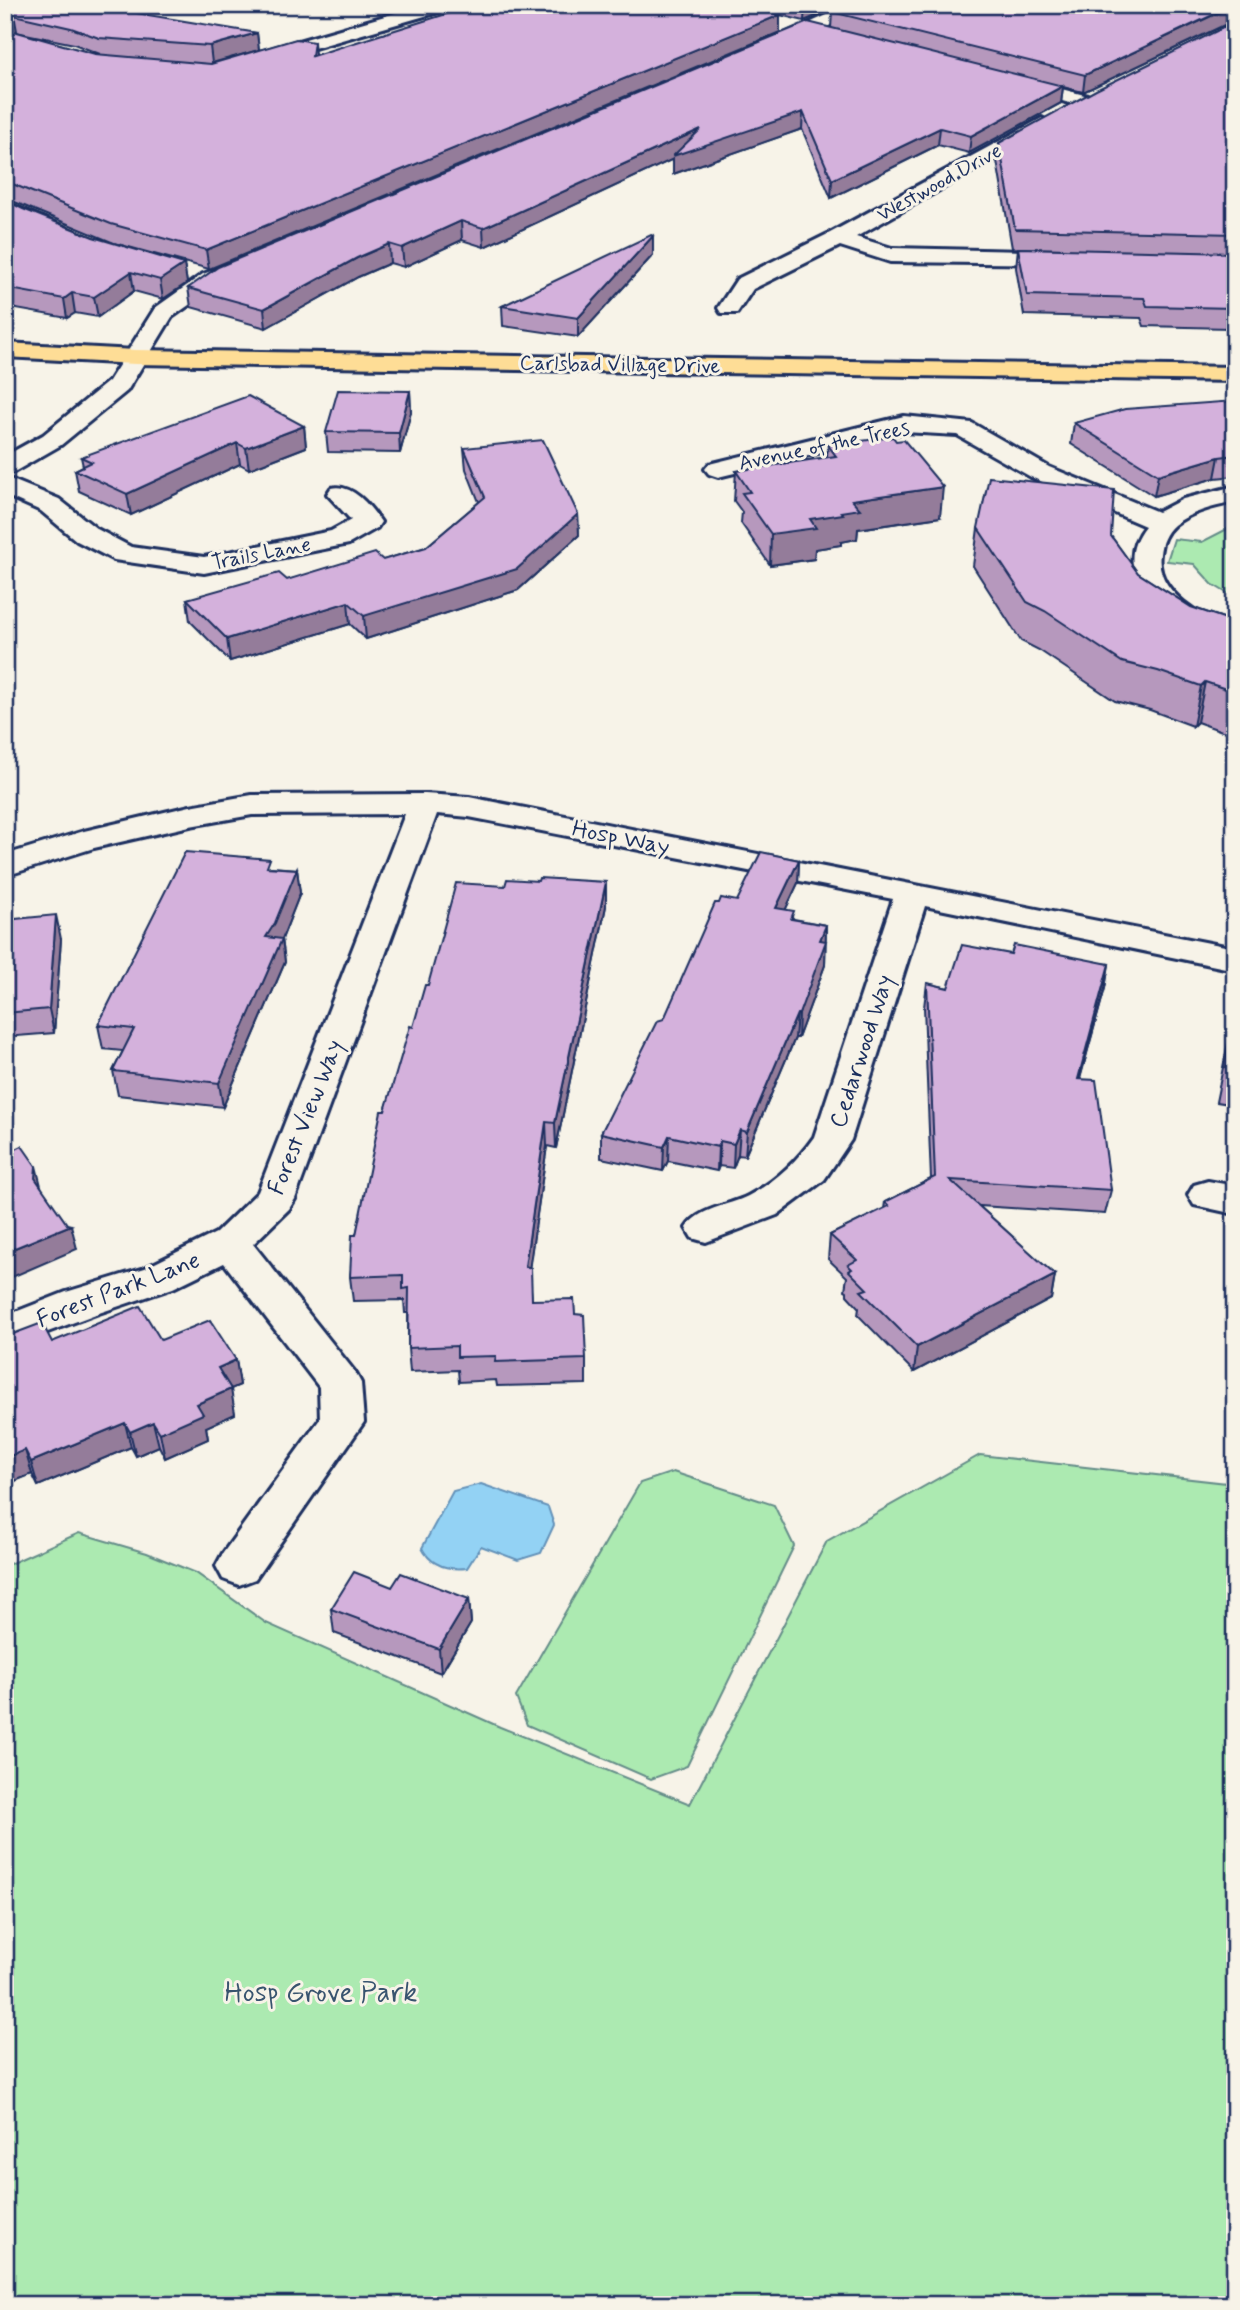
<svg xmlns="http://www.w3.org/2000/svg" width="1240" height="2310" viewBox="0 0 1240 2310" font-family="Mynerve,sans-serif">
<rect width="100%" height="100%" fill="#f7f3e8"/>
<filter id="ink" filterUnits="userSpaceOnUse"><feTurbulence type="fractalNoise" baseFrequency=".0143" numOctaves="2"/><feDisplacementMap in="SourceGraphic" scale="14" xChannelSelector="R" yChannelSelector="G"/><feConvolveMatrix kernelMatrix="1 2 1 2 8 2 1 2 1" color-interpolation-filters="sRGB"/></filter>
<g filter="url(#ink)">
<g fill="#aceab1" stroke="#648c88" stroke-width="2">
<path d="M 1235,525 L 1235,598 L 1212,584 L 1194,564 L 1167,561 L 1174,539 L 1202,542 Z"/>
<path d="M 980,1455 L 1235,1484 L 1235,2305 L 5,2305 L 5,1566 L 79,1533 L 147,1553 L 196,1573 L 266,1623 L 500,1727 L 690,1804 L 827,1541 Z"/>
<path d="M 673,1472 L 774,1505 L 794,1546 L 687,1766 L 651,1779 L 527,1725 L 516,1697 L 640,1483 Z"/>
</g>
<path fill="#93d2f4" stroke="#6391b8" stroke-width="2" d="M 481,1484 L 548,1507 L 554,1525 L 541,1553 L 518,1560 L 481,1546 L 467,1568 C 449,1570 431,1566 422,1548 L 453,1491 Z"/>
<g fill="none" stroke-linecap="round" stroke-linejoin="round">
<g stroke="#1b2f5e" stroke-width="6">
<g id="minor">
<path d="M 423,5 L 451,5 L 449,9 L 269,61 L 263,62 L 254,57 L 257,53 Z"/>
<path d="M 850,5 L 873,5 L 778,50 L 772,51 L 763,46 L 766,42 Z"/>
<path d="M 1012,76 L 1092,97 L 1095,101 L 1085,107 L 1005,86 L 1003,82 Z"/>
<path d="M 1042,118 L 1052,124 L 1049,128 L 856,237 L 892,248 L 1068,252 L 1076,254 L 1079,259 L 1076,264 L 890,262 L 840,246 L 753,289 L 737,313 L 721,313 L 718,308 L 737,279 L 830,233 Z"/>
<path d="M 235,262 L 243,264 L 246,269 L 243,274 L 219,284 L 172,317 L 127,391 L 61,445 L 14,472 L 5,475 L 5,456 L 43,435 L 109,381 L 155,308 L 203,274 Z"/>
<path d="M 904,416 L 972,423 L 1049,467 L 1158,512 L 1183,499 L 1235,486 L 1235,502 C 1214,507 1191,511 1174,525 C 1165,533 1161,543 1160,554 C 1154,593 1205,618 1235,631 L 1235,651 C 1187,639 1100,582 1145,526 L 1031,477 L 957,435 L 904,432 L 718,477 L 709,474 L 705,469 L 709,464 Z"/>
<path d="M 5,477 L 59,499 L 97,529 L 131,547 L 204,557 L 331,531 L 351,520 L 327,494 L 331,488 C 352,483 370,506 381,522 L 377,528 L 349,544 L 204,573 L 114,560 L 77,541 L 41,511 L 5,495 Z"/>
<path d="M 425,794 L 469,797 L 1235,948 L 1235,970 L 925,906 L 851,1140 L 824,1180 L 777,1215 L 706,1242 L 692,1238 L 686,1228 C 698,1208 728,1206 748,1196 C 775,1182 797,1161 814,1137 L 893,899 L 469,817 L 437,814 L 295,1199 L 289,1209 L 253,1244 L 355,1372 L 361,1383 L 364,1422 L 255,1579 L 239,1585 L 223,1579 L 216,1566 L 223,1553 L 320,1419 L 319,1387 L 224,1263 L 173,1288 L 96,1314 L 5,1348 L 5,1316 L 66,1292 L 145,1268 L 216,1233 L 258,1192 L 405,814 L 252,815 L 190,826 L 94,848 L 5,876 L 5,855 L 84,831 L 190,806 L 252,795 Z"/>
<path d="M 1208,1181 L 1235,1186 L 1235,1214 L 1194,1205 L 1188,1195 L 1194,1185 Z"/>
</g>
</g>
<g stroke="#1b2f5e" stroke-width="6">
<path id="major" d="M 5,343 L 135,350 L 1235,367 L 1235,381 L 135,364 L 5,357 Z"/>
</g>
<use href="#minor" fill="#f7f3e8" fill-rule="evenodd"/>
<use href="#major" fill="#fedd96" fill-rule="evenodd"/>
</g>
<g fill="#b698bd" stroke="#1b2f5e" stroke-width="2" fill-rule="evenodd">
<path d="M 5,5 L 257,33 L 259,50 L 314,42 L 315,55 L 742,5 L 842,5 L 804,21 L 780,15 L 780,32 L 209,269 L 114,243 L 5,198 ZM 16,32 L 74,44 L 100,54 L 95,54 Z"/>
<path d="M 1235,5 L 1235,20 L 1083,92 L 1063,87 L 1061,103 L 969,153 L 938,145 L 831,198 L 802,129 L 673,174 L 673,159 L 484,247 L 462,240 L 404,267 L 390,263 L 358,277 L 266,328 L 191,307 L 188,288 L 831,28 L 832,12 Z"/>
<path d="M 1235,22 L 1234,323 L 1230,323 L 1229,328 L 1144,326 L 1141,318 L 1024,315 L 1016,268 L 1018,248 L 1066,249 L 1012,248 L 997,161 L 999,143 Z"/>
<path d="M 5,200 L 93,237 L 184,264 L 187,283 L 163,299 L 134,291 L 98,317 L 75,313 L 67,318 L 5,307 Z"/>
<path d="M 653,255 L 578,337 L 503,326 L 502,306 Z"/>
<path d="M 410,391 L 411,412 L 400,453 L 328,452 L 326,432 Z"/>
<path d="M 1235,401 L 1235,476 L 1215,478 L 1154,496 L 1071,444 L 1074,423 Z"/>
<path d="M 304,426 L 306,447 L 249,469 L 240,464 L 131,515 L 79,491 L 75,470 L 83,466 L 81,457 Z"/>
<path d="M 828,445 L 940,517 L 858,529 L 857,539 L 841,542 L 841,545 L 815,549 L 814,559 L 770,565 L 741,523 L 742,512 L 734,501 L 736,471 L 827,457 Z"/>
<path d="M 464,448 L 578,514 L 579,535 L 518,590 L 366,639 L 350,624 L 230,661 L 190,621 L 187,599 L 287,580 L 383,560 L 426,547 L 479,502 L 466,469 Z"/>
<path d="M 978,528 L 1111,536 L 1138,573 L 1191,607 L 1235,622 L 1235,733 L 1222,731 L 1197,722 L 1193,726 L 1150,710 L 1115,701 L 1039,650 L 1021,641 L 973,566 Z"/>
<path d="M 799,860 L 798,883 L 785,910 L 794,919 L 826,925 L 825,965 L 798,1038 L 795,1038 L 745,1156 L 738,1155 L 733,1168 L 719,1166 L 717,1171 L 668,1161 L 663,1171 L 601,1158 L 601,1133 L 664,1019 L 737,901 Z"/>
<path d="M 271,867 L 297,869 L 300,893 L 282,939 L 285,962 L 223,1107 L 118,1095 L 113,1071 L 123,1051 L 103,1049 L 98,1025 Z"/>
<path d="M 538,881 L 606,882 L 606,906 L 556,1148 L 547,1146 L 529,1268 L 532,1300 L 575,1314 L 586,1359 L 586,1384 L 497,1386 L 496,1380 L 459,1382 L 458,1370 L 410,1372 L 408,1348 L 408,1313 L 405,1313 L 404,1300 L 353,1301 L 350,1277 L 356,1235 L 385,1111 L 428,985 L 505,886 Z"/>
<path d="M 5,920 L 61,939 L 54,1033 L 5,1037 Z"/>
<path d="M 1011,954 L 1109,964 L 1105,988 L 1080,1079 L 1111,1190 L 1105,1214 L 979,1206 L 1055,1275 L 1051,1299 L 914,1372 L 858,1315 L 859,1308 L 847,1295 L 847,1291 L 845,1290 L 847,1277 L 828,1259 L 830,1235 L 884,1209 L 885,1202 L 931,1179 L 924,1007 L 927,983 L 948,988 Z"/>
<path d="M 1235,1008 L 1235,1105 L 1216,1102 Z"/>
<path d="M 5,1337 L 52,1342 L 161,1340 L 236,1360 L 240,1385 L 230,1389 L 235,1414 L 206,1427 L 208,1439 L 165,1458 L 159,1446 L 136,1456 L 131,1447 L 38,1486 L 32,1474 L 5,1485 Z"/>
<path d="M 392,1587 L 469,1599 L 471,1623 L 441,1673 L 334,1633 L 331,1609 Z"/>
</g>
<g fill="#947c9a" stroke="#1b2f5e" stroke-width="2">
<path d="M 805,5 L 842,5 L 804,21 Z"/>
<path d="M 1235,5 L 1235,20 L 1083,92 L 1085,75 Z"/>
<path d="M 14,15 L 17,31 L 5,38 L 5,20 Z"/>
<path d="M 780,15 L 780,32 L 209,269 L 206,250 Z"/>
<path d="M 257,33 L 259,50 L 212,63 L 210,46 Z"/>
<path d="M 1063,86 L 1061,103 L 969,153 L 971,136 Z"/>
<path d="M 803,112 L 802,129 L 673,174 L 673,159 L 484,247 L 483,228 L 701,129 Z"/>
<path d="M 940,128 L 938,145 L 831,198 L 832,180 Z"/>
<path d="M 461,221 L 462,240 L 404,267 L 402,248 Z"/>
<path d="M 653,236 L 653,255 L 578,337 L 578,318 Z"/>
<path d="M 389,244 L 390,263 L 358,277 L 266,328 L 264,309 L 357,258 Z"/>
<path d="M 184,264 L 187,283 L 163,299 L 160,280 Z"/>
<path d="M 131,272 L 134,291 L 98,317 L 94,297 Z"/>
<path d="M 72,293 L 75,313 L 67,318 L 64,299 Z"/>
<path d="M 410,391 L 411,412 L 400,453 L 399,433 Z"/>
<path d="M 304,426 L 306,447 L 249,469 L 246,448 Z"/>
<path d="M 237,443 L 240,464 L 131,515 L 127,494 Z"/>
<path d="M 1219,457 L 1215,478 L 1154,496 L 1158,475 Z"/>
<path d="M 943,487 L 940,517 L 858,529 L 857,539 L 841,542 L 841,545 L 815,549 L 814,559 L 770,565 L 771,534 L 810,519 L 852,500 Z"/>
<path d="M 578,514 L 579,535 L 518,590 L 366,639 L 364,616 Z"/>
<path d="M 348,602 L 350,624 L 230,661 L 227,639 Z"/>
<path d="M 1205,682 L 1197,722 L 1193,726 L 1201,686 Z"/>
<path d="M 799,860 L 798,883 L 775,932 L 776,908 Z"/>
<path d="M 297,869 L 300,893 L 282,939 L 285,962 L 223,1107 L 219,1083 L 266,937 Z"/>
<path d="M 606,882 L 606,906 L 556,1148 L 555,1123 Z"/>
<path d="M 56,915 L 61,939 L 54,1033 L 49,1009 Z"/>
<path d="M 826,925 L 825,965 L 798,1038 L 799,1014 L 820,940 Z"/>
<path d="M 1109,964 L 1105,988 L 1073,1103 L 1078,1079 Z"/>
<path d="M 797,1014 L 795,1038 L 745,1156 L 747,1132 Z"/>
<path d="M 546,1122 L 547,1146 L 526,1291 L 525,1266 Z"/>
<path d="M 740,1130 L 738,1155 L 733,1168 L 734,1144 Z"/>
<path d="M 669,1136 L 668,1161 L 663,1171 L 664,1147 Z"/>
<path d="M 720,1141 L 719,1166 L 717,1171 L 718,1147 Z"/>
<path d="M 36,1166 L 42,1190 L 35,1178 Z"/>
<path d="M 71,1225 L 77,1249 L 5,1280 L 5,1252 Z"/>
<path d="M 1055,1275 L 1051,1299 L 914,1372 L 917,1347 Z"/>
<path d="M 236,1360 L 240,1385 L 222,1393 L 218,1368 Z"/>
<path d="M 231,1389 L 235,1414 L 206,1427 L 208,1439 L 165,1458 L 160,1433 L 197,1404 Z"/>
<path d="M 153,1422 L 159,1446 L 136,1456 L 130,1432 Z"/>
<path d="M 125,1423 L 131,1447 L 38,1486 L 31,1462 Z"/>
<path d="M 25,1450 L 32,1474 L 5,1485 L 5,1458 Z"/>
<path d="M 469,1599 L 471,1623 L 441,1673 L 439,1649 Z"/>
</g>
<g fill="#d4b1dc" stroke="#1b2f5e" stroke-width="2">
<path d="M 5,5 L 88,5 L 257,33 L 210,46 L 99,38 L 71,28 L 14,15 L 5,20 Z"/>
<path d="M 475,5 L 741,5 L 780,15 L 206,250 L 111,224 L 5,181 L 5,27 L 6,29 L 95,54 L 211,64 L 296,39 L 314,42 L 312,56 Z"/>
<path d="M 845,5 L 1234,5 L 1085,75 L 832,12 Z"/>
<path d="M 808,22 L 1063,86 L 971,136 L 940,128 L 832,180 L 803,112 L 673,156 L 701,129 L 483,228 L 461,221 L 402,248 L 389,244 L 357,258 L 264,309 L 188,288 L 218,267 Z"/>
<path d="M 1235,22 L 1235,234 L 1015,229 L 999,143 L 1096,90 Z"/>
<path d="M 5,200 L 23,209 L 93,237 L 184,264 L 160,280 L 131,272 L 94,297 L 72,293 L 64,299 L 5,288 Z"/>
<path d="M 651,235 L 653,236 L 578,318 L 502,306 Z"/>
<path d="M 1018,248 L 1235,253 L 1235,303 L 1231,303 L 1233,308 L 1147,306 L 1144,298 L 1027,295 Z"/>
<path d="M 338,390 L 410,391 L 399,433 L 326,432 Z"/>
<path d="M 248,396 L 304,426 L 246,448 L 237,443 L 127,494 L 75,470 L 92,462 L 81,457 Z"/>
<path d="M 1235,401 L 1235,455 L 1219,457 L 1158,475 L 1074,423 L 1125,409 Z"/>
<path d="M 893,437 L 896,441 L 904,440 L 943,487 L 852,500 L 860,509 L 841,512 L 843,514 L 810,519 L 816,528 L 771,534 L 742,493 L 750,492 L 736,471 L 836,456 L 828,445 Z"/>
<path d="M 543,440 L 578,514 L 517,569 L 364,616 L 348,602 L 227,639 L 187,599 L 279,573 L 287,580 L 375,553 L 383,560 L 426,547 L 485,497 L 464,448 Z"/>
<path d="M 989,477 L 1114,490 L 1111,536 L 1138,573 L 1191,607 L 1235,622 L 1235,692 L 1205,682 L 1201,686 L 1158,671 L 1122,662 L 1045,611 L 1027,602 L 978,528 Z"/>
<path d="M 185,852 L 270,859 L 267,867 L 297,869 L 275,923 L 266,937 L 282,939 L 219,1083 L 113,1071 L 134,1029 L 98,1025 Z"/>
<path d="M 761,852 L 799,860 L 776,908 L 794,911 L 791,919 L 826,925 L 820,940 L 826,941 L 799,1014 L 797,1014 L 747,1132 L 740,1130 L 734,1144 L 720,1141 L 718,1147 L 669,1136 L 664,1147 L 601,1133 L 657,1021 L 664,1019 L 715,903 L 719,903 L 721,898 L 737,901 Z"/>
<path d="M 539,878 L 606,882 L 555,1123 L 546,1122 L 525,1266 L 531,1268 L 532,1300 L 574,1299 L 575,1314 L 584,1315 L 586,1359 L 495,1362 L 496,1356 L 457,1357 L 457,1346 L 408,1348 L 409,1288 L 403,1289 L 403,1275 L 350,1277 L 352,1235 L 356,1235 L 381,1111 L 385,1111 L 410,1026 L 413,1027 L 425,985 L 428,985 L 456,883 L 505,886 L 507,879 L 538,881 Z"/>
<path d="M 56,915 L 49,1009 L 5,1013 L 5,920 Z"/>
<path d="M 962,945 L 1011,954 L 1014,945 L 1109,964 L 1078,1079 L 1096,1080 L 1111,1190 L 950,1180 L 1055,1275 L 917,1347 L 861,1291 L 867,1289 L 849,1271 L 852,1269 L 848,1265 L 857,1260 L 830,1235 L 889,1206 L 885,1202 L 935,1177 L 927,983 L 948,988 Z"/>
<path d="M 1235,1012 L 1235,1069 L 1224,1067 Z"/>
<path d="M 13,1145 L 16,1149 L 22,1146 L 36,1166 L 35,1178 L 67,1224 L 71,1225 L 5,1252 L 5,1148 Z"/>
<path d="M 140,1306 L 161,1340 L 210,1320 L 236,1360 L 218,1368 L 231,1389 L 197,1404 L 203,1414 L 160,1433 L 153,1422 L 130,1432 L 125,1423 L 31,1462 L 25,1450 L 5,1458 L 5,1337 L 42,1323 L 52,1342 Z"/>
<path d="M 354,1572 L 392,1587 L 401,1573 L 469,1599 L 439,1649 L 331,1609 Z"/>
</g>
</g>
<g text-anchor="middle" stroke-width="6" stroke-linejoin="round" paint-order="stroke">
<g font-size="21" fill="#1b2f5e" stroke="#f7f3e8">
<text transform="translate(939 182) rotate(-29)" y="7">Westwood Drive</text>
<text transform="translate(620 364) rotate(1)" y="7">Carlsbad Village Drive</text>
<text transform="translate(824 445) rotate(-12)" y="7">Avenue of the Trees</text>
<text transform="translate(261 553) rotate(-11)" y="7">Trails Lane</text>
</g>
<g font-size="24" fill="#1b2f5e" stroke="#f7f3e8">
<text transform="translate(621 837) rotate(11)" y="8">Hosp Way</text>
<text transform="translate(861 1051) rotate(-72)" y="8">Cedarwood Way</text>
<text transform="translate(305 1117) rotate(-68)" y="8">Forest View Way</text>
<text transform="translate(118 1289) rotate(-21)" y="8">Forest Park Lane</text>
</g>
<g font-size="28" fill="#38546f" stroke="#f7f3e8">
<text x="321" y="2001">Hosp Grove Park</text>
</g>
</g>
<rect width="1240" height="2310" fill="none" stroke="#f7f3e8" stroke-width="28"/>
<rect x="14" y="14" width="1212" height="2282" fill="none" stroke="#1b2f5e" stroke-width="2.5" filter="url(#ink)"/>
</svg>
